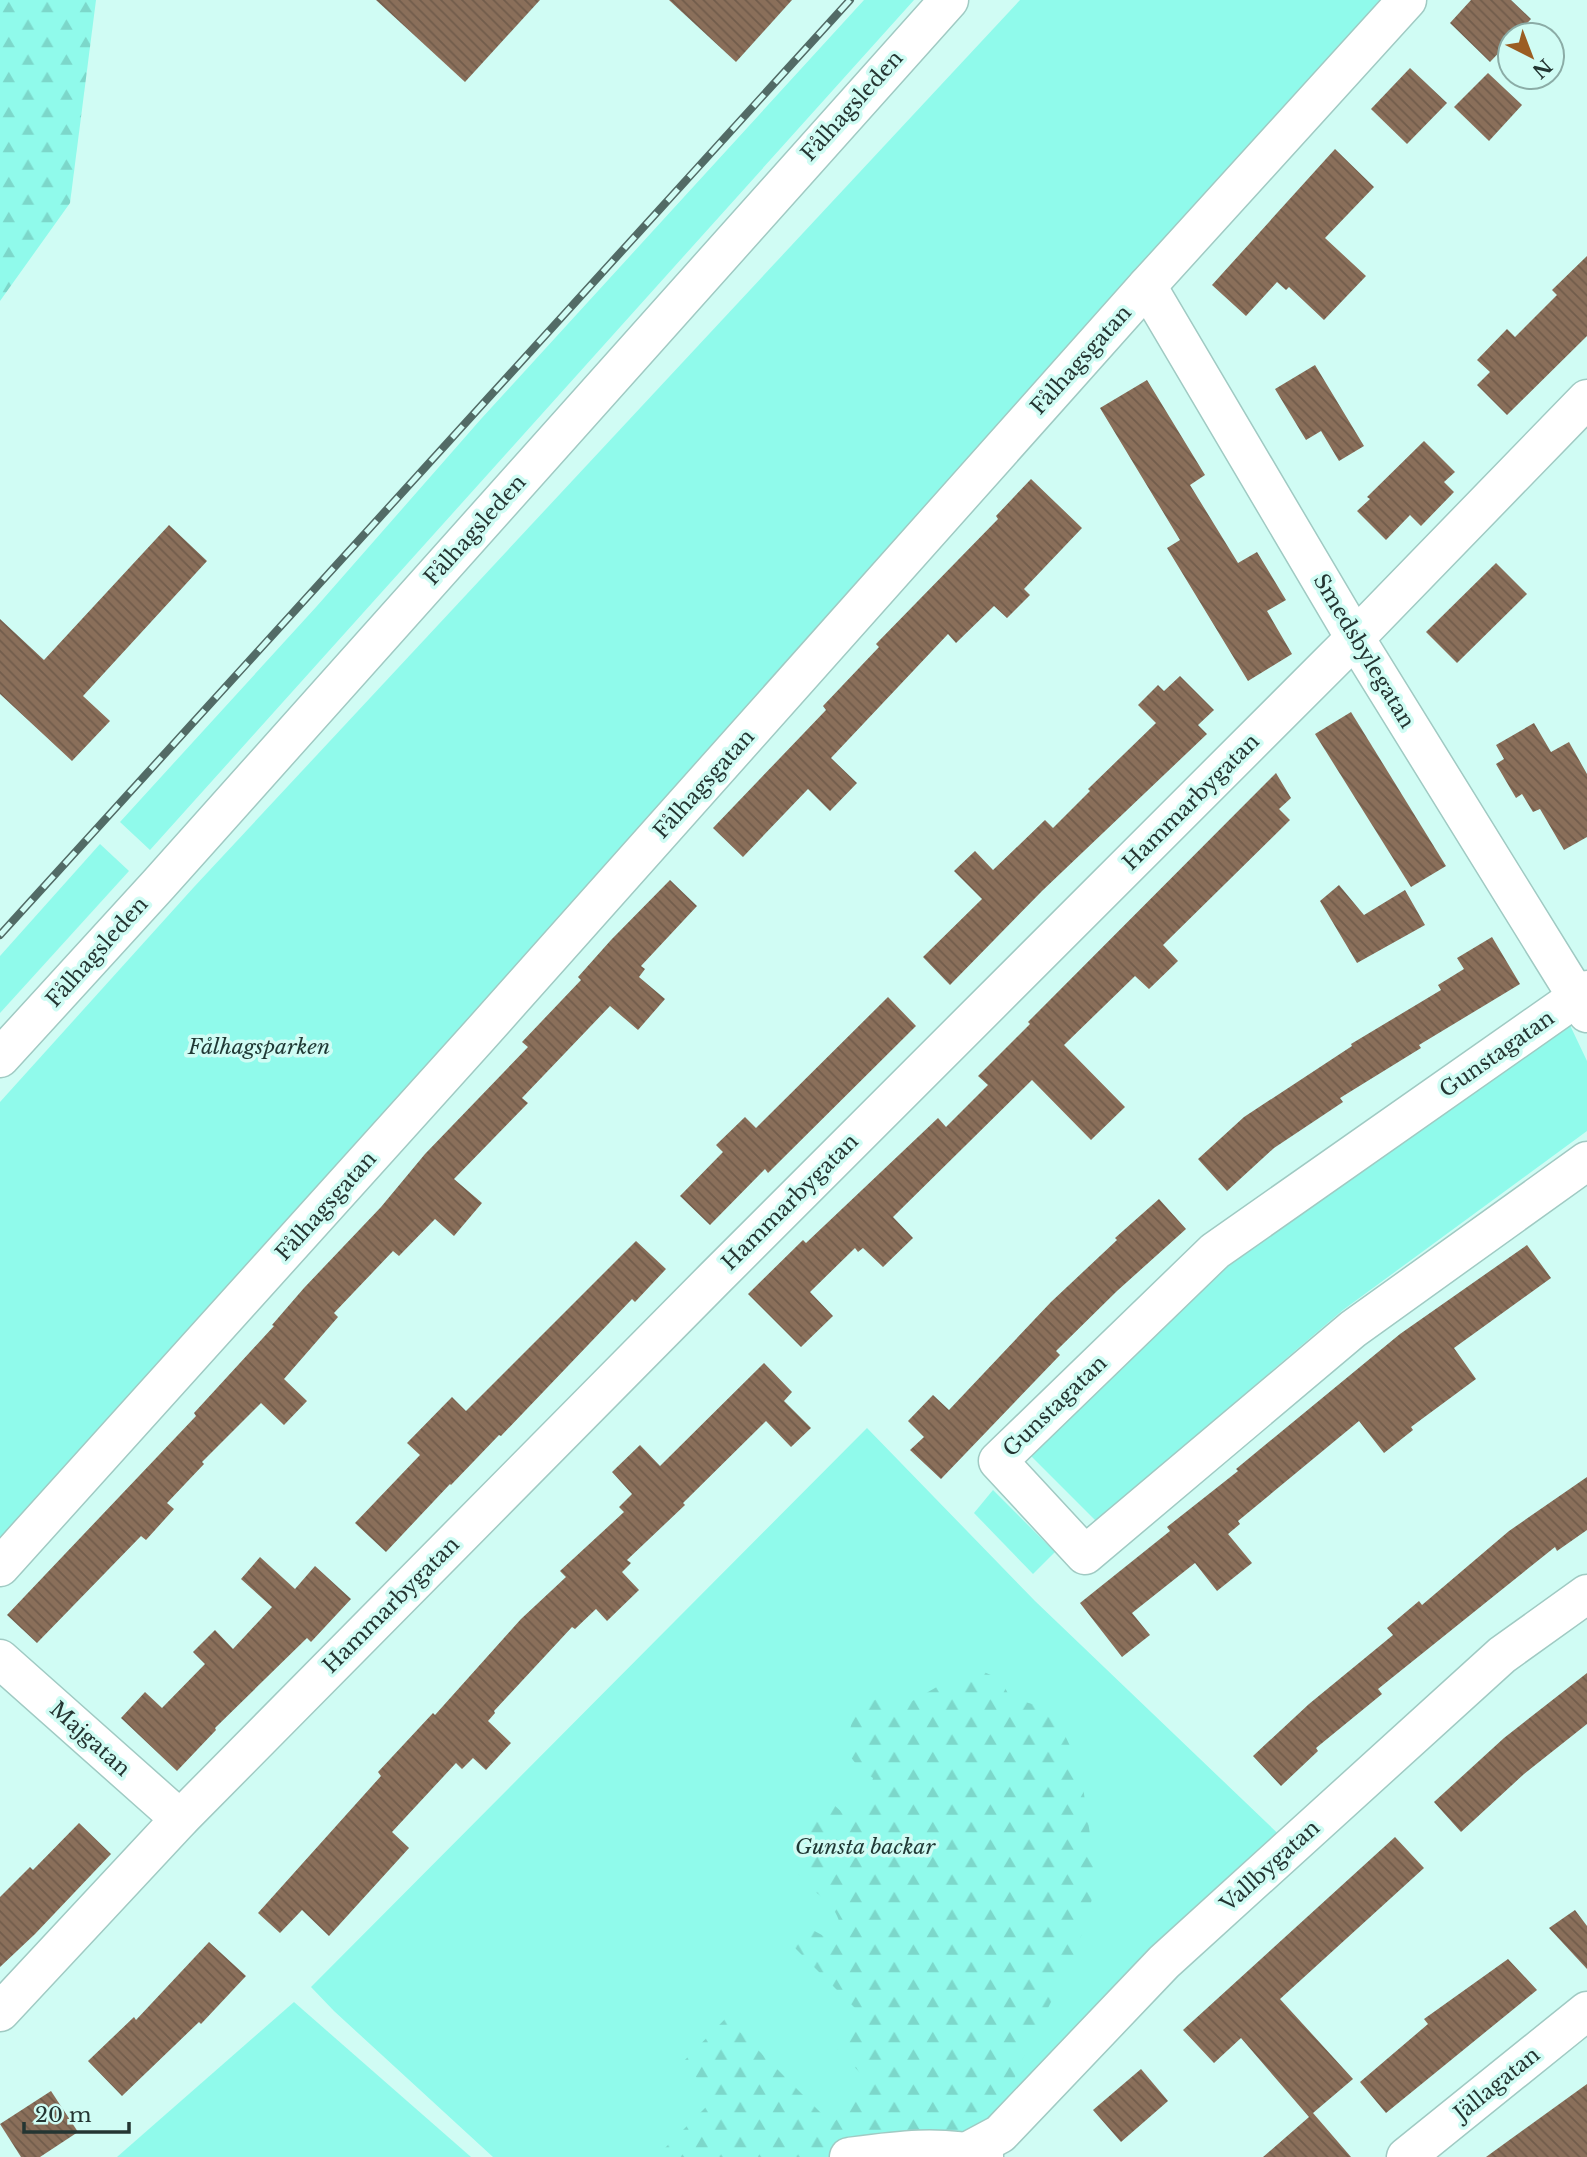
<svg xmlns="http://www.w3.org/2000/svg" width="1587" height="2157" viewBox="0 0 1587 2157" font-family="'Libre Baskerville',serif">
<defs>
<pattern id="forest-firs" width="22" height="20" patternUnits="userSpaceOnUse" patternTransform="scale(1.75)"><rect width="22" height="20" fill="#90faeb"/><path d="M5 1l3.5 6h-7zM16 11l3.5 6h-7z" fill="#7cd7ca"/></pattern>
<pattern id="building-back-hatch" width="6" height="6" patternUnits="userSpaceOnUse" patternTransform="scale(1.75)"><rect width="6" height="6" fill="#8a6f5a"/><path d="M-1 5l2 2M0 0l6 6M5-1l2 2" fill="none" stroke="#715c4b"/></pattern>
</defs>
<rect width="100%" height="100%" fill="#d0fcf4"/>
<g fill="#90faeb">
<path d="M 864,0 L 914,0 L 150,850 L 120,822 L 317,606 L 481,419 Z"/>
<path d="M 1020,0 L 1407,0 L 0,1567 L 0,1102 L 194,887 Z"/>
<path d="M 100,844 L 129,871 L 0,1013 L 0,956 Z"/>
<path d="M 1568,1021 L 1587,1061 L 1587,1131 L 1343,1310 L 1096,1521 L 1030,1455 L 1225,1264 Z"/>
<path d="M 867,1428 L 1035,1601 L 1291,1846 L 1000,2134 L 849,2157 L 493,2157 L 334,2011 L 311,1987 Z"/>
<path d="M 993,1490 L 1055,1552 L 1033,1574 L 974,1513 Z"/>
<path d="M 294,2002 L 471,2157 L 117,2157 Z"/>
</g>
<g fill="url(#forest-firs)">
<path d="M 0,0 L 96,0 L 70,203 L 0,301 Z"/>
<path d="M 977,1669 L 1000,1679 L 1010,1697 L 1032,1704 L 1050,1704 L 1080,1767 L 1097,1882 L 1077,1950 L 1017,2070 L 1000,2134 L 849,2157 L 656,2157 L 716,2097 L 682,2063 L 726,2018 L 832,2124 L 872,2085 L 833,2045 L 862,2015 L 789,1942 L 803,1925 L 839,1944 C 845,1915 831,1905 811,1888 C 804,1882 799,1874 793,1867 C 801,1838 805,1819 833,1804 L 846,1816 L 866,1805 L 873,1778 C 838,1752 847,1747 855,1708 L 877,1699 L 907,1704 L 956,1676 Z"/>
</g>
<g fill="url(#building-back-hatch)">
<path d="M 376,0 L 540,0 L 465,82 Z"/>
<path d="M 669,0 L 792,0 L 736,62 Z"/>
<path d="M 1471,0 L 1511,0 L 1531,19 L 1516,35 L 1510,35 L 1510,41 L 1490,62 L 1450,23 Z"/>
<path d="M 1410,68 L 1447,103 L 1407,144 L 1371,109 Z"/>
<path d="M 1488,73 L 1522,105 L 1489,141 L 1454,107 Z"/>
<path d="M 1335,149 L 1374,187 L 1325,238 L 1366,276 L 1324,320 L 1289,287 L 1286,290 L 1277,282 L 1246,316 L 1212,285 Z"/>
<path d="M 1587,256 L 1587,336 L 1507,415 L 1477,385 L 1490,372 L 1477,360 L 1507,329 L 1515,337 L 1557,295 L 1552,290 Z"/>
<path d="M 1315,365 L 1364,446 L 1339,461 L 1321,431 L 1306,440 L 1275,389 Z"/>
<path d="M 1147,380 L 1205,475 L 1190,485 L 1238,563 L 1257,552 L 1286,600 L 1267,611 L 1292,654 L 1248,681 L 1167,548 L 1180,540 L 1100,408 Z"/>
<path d="M 1424,441 L 1455,472 L 1444,482 L 1454,492 L 1421,526 L 1410,515 L 1386,540 L 1357,511 L 1370,499 L 1367,497 Z"/>
<path d="M 1031,479 L 1082,528 L 1024,589 L 1030,595 L 1007,618 L 994,606 L 956,643 L 948,634 L 831,758 L 857,783 L 830,811 L 808,789 L 743,857 L 713,828 L 826,710 L 823,706 L 879,647 L 876,644 L 998,519 L 996,516 Z"/>
<path d="M 169,525 L 207,561 L 83,696 L 110,721 L 72,761 L 0,694 L 0,619 L 44,660 Z"/>
<path d="M 1496,563 L 1527,594 L 1457,663 L 1426,632 Z"/>
<path d="M 1180,676 L 1214,710 L 1198,725 L 1207,734 L 1042,891 L 950,985 L 923,957 L 982,899 L 954,871 L 975,851 L 993,870 L 1045,820 L 1053,828 L 1090,791 L 1088,789 L 1156,723 L 1138,705 L 1158,685 L 1164,691 Z"/>
<path d="M 1351,712 L 1446,866 L 1411,887 L 1315,734 Z"/>
<path d="M 1534,723 L 1551,752 L 1569,742 L 1587,774 L 1587,837 L 1564,850 L 1540,809 L 1533,812 L 1522,794 L 1516,798 L 1496,764 L 1504,759 L 1496,745 Z"/>
<path d="M 1276,773 L 1291,798 L 1279,809 L 1290,820 L 1163,945 L 1178,961 L 1149,989 L 1135,976 L 1064,1045 L 1125,1107 L 1091,1140 L 1032,1080 L 893,1217 L 913,1238 L 883,1267 L 863,1248 L 858,1252 L 855,1248 L 810,1292 L 833,1316 L 801,1347 L 748,1294 L 803,1240 L 806,1243 L 938,1118 L 946,1127 L 988,1085 L 978,1076 L 1030,1024 L 1028,1022 Z"/>
<path d="M 670,880 L 697,906 L 641,966 L 645,969 L 639,977 L 665,999 L 638,1030 L 610,1006 L 522,1098 L 528,1103 L 454,1179 L 482,1203 L 454,1236 L 435,1219 L 399,1256 L 393,1251 L 334,1313 L 338,1317 L 284,1379 L 307,1401 L 284,1425 L 261,1403 L 202,1462 L 204,1464 L 167,1503 L 174,1509 L 146,1540 L 141,1536 L 37,1643 L 7,1615 L 196,1416 L 194,1413 L 274,1326 L 272,1325 L 304,1288 L 381,1207 L 425,1154 L 528,1047 L 522,1042 L 581,980 L 578,977 L 611,940 Z"/>
<path d="M 1339,885 L 1364,915 L 1405,890 L 1425,925 L 1357,963 L 1320,901 Z"/>
<path d="M 1492,937 L 1520,984 L 1419,1045 L 1421,1048 L 1340,1098 L 1343,1102 L 1274,1148 L 1227,1191 L 1198,1159 L 1244,1117 L 1352,1046 L 1351,1044 L 1441,990 L 1438,985 L 1464,969 L 1457,958 Z"/>
<path d="M 888,997 L 916,1026 L 768,1173 L 765,1169 L 710,1225 L 680,1196 L 723,1152 L 716,1145 L 745,1117 L 756,1128 Z"/>
<path d="M 1159,1199 L 1186,1229 L 1117,1291 L 1056,1351 L 1060,1355 L 941,1479 L 910,1450 L 924,1437 L 908,1421 L 933,1395 L 949,1410 L 1051,1302 L 1117,1240 L 1115,1238 Z"/>
<path d="M 636,1241 L 666,1269 L 635,1302 L 632,1299 L 501,1436 L 499,1435 L 451,1485 L 450,1484 L 386,1552 L 355,1523 L 420,1455 L 407,1443 L 452,1397 L 466,1411 Z"/>
<path d="M 1527,1245 L 1551,1278 L 1454,1348 L 1476,1379 L 1411,1427 L 1413,1430 L 1384,1453 L 1359,1421 L 1238,1521 L 1240,1524 L 1228,1534 L 1252,1563 L 1217,1591 L 1195,1563 L 1132,1613 L 1150,1635 L 1122,1657 L 1080,1603 L 1170,1531 L 1167,1527 L 1238,1471 L 1236,1469 L 1400,1334 Z"/>
<path d="M 764,1363 L 792,1392 L 784,1401 L 811,1428 L 791,1447 L 766,1421 L 683,1503 L 685,1505 L 627,1560 L 631,1563 L 622,1572 L 639,1590 L 607,1621 L 596,1609 L 575,1629 L 572,1627 L 494,1711 L 495,1713 L 488,1721 L 511,1743 L 486,1770 L 473,1758 L 462,1769 L 456,1763 L 392,1832 L 409,1848 L 329,1936 L 302,1910 L 280,1933 L 258,1913 L 381,1776 L 378,1772 L 433,1713 L 435,1715 L 521,1619 L 566,1577 L 560,1571 L 624,1512 L 619,1507 L 632,1494 L 612,1472 L 640,1445 L 660,1466 Z"/>
<path d="M 1587,1477 L 1587,1530 L 1557,1551 L 1555,1547 L 1378,1689 L 1382,1694 L 1316,1748 L 1318,1751 L 1281,1786 L 1253,1756 L 1309,1704 L 1393,1635 L 1387,1628 L 1419,1601 L 1422,1605 L 1509,1531 Z"/>
<path d="M 260,1557 L 295,1589 L 315,1566 L 351,1599 L 311,1642 L 307,1638 L 215,1728 L 216,1730 L 177,1771 L 121,1718 L 145,1692 L 162,1708 L 205,1664 L 193,1652 L 215,1630 L 233,1649 L 272,1607 L 241,1579 Z"/>
<path d="M 1587,1673 L 1587,1724 L 1524,1774 L 1461,1832 L 1434,1802 L 1504,1738 Z"/>
<path d="M 79,1823 L 111,1854 L 35,1934 L 0,1967 L 0,1897 L 30,1867 L 33,1870 Z"/>
<path d="M 1395,1837 L 1424,1868 L 1280,1999 L 1353,2079 L 1313,2113 L 1351,2157 L 1263,2157 L 1309,2117 L 1241,2038 L 1214,2063 L 1183,2030 Z"/>
<path d="M 1575,1910 L 1587,1926 L 1587,1969 L 1549,1928 Z"/>
<path d="M 209,1942 L 246,1976 L 201,2024 L 199,2022 L 122,2096 L 88,2061 L 134,2017 L 136,2020 Z"/>
<path d="M 1508,1959 L 1537,1990 L 1386,2113 L 1360,2082 L 1428,2024 L 1424,2019 Z"/>
<path d="M 1141,2069 L 1168,2101 L 1121,2142 L 1093,2110 Z"/>
<path d="M 1587,2084 L 1587,2157 L 1486,2157 Z"/>
<path d="M 51,2091 L 78,2132 L 40,2157 L 21,2157 L 0,2124 Z"/>
</g>
<g fill="none" stroke-linecap="round" stroke-linejoin="round">
<g stroke="#a0cac3" stroke-width="41">
<g id="street">
<path d="M 1147,286 L 1355,638 L 1587,1013"/>
<path d="M 1587,990 L 1215,1251 L 998,1461 L 1085,1555 L 1353,1329 L 1587,1161"/>
<path d="M 0,1567 L 478,1037 L 1147,286 L 1407,0"/>
<path d="M 0,1659 L 180,1819"/>
<path d="M 0,2012 L 180,1819 L 715,1278 L 1355,638 L 1587,399"/>
<path d="M 849,2157 C 893,2151 940,2144 984,2156"/>
<path d="M 957,2157 L 1000,2134 L 1164,1962 L 1502,1655 L 1587,1594"/>
<path d="M 1406,2157 L 1587,2011"/>
</g>
</g>
<g stroke="#a0cac3" stroke-width="41">
<path id="secondary" d="M 0,1058 L 159,884 L 949,0"/>
</g>
<use href="#street" stroke="#fff" stroke-width="38"/>
<use href="#secondary" stroke="#fff" stroke-width="38"/>
<g stroke="#526b66" stroke-width="8">
<path id="rail" d="M 0,935 L 850,0"/>
</g>
<use href="#rail" stroke="#d0fcf4" stroke-width="5" stroke-dasharray="16" stroke-linecap="butt"/>
</g>
<g text-anchor="middle" stroke-width="7" stroke-linejoin="round" paint-order="stroke">
<g font-size="21" fill="#243532" stroke="#d0fcf4">
<text transform="translate(852 106) rotate(-48)" y="7">Fålhagsleden</text>
<text transform="translate(1081 360) rotate(-48)" y="7">Fålhagsgatan</text>
<text transform="translate(475 530) rotate(-48)" y="7">Fålhagsleden</text>
<text transform="translate(1364 651) rotate(59)" y="7">Smedsbylegatan</text>
<text transform="translate(704 784) rotate(-48)" y="7">Fålhagsgatan</text>
<text transform="translate(1191 802) rotate(-45)" y="7">Hammarbygatan</text>
<text transform="translate(97 952) rotate(-48)" y="7">Fålhagsleden</text>
<text transform="translate(1497 1054) rotate(-35)" y="7">Gunstagatan</text>
<text transform="translate(790 1202) rotate(-45)" y="7">Hammarbygatan</text>
<text transform="translate(326 1206) rotate(-48)" y="7">Fålhagsgatan</text>
<text transform="translate(1055 1406) rotate(-44)" y="7">Gunstagatan</text>
<text transform="translate(391 1605) rotate(-45)" y="7">Hammarbygatan</text>
<text transform="translate(90 1739) rotate(42)" y="7">Majgatan</text>
<text transform="translate(1270 1866) rotate(-42)" y="7">Vallbygatan</text>
<text transform="translate(1497 2084) rotate(-39)" y="7">Jällagatan</text>
</g>
<g font-size="21" font-style="italic" fill="#1f3834" stroke="#d0fcf4">
<text x="259" y="1054">Fålhagsparken</text>
<text x="865" y="1854">Gunsta backar</text>
</g>
</g>
<g transform="translate(1531 56) rotate(138)"><circle r="33" fill="#d0fcf4" stroke="#8baca6" stroke-width="2"/>
<path d="M0-5L12 26L0 18L-12 26Z" fill="#9b5d22"/>
<text y="-10" font-size="19" font-weight="bold" text-anchor="middle" fill="#243532">N</text>
</g>
<path d="M24 2122v10h105v-10" fill="none" stroke="#243532" stroke-width="3.5"/>
<text x="35" y="2122" font-size="21" fill="#243532" stroke="#d0fcf4" stroke-width="5" paint-order="stroke">20 m</text>
</svg>
